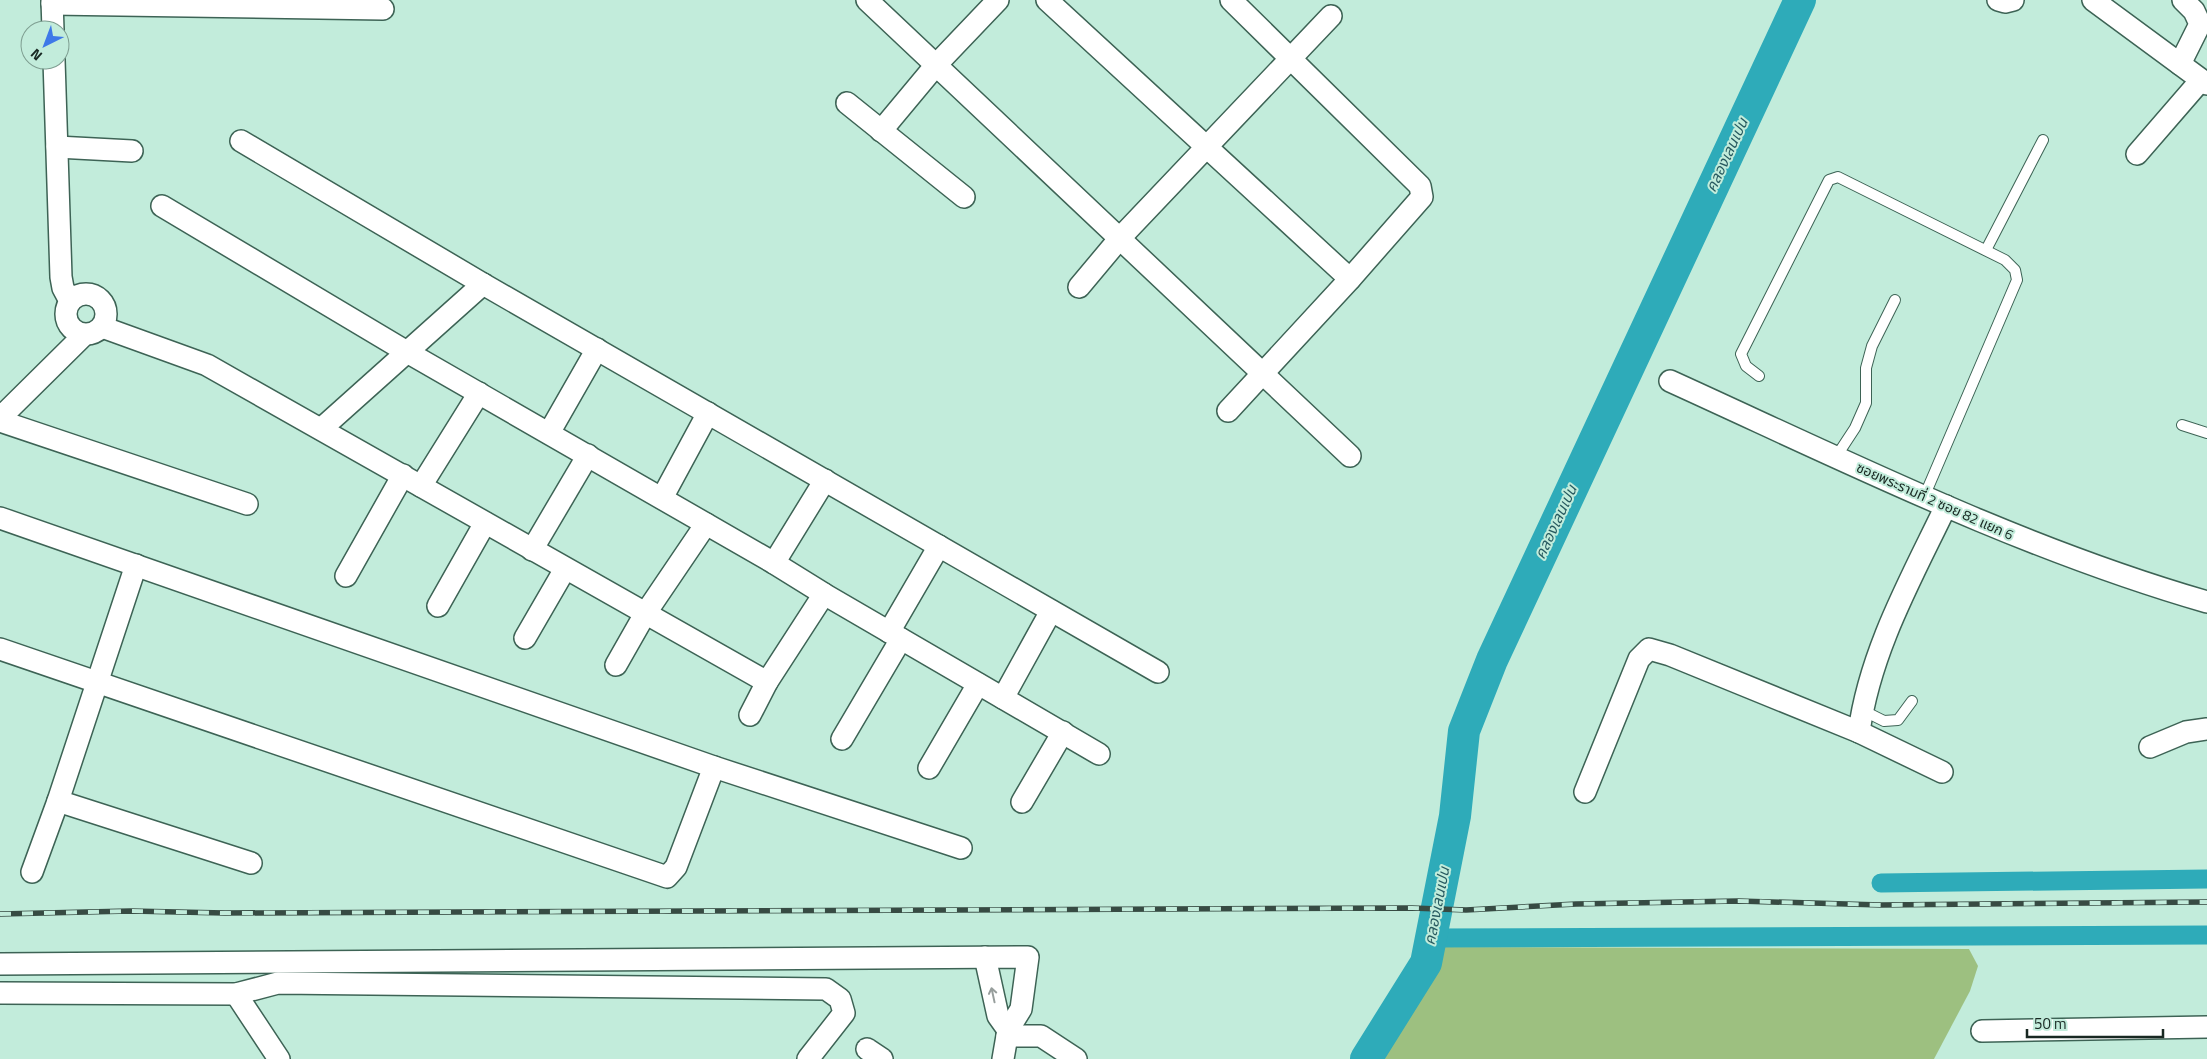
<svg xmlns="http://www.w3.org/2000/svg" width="2207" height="1059" viewBox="0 0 2207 1059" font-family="'Titillium Web','Noto Sans Thai',sans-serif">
<rect width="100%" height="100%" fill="#c2ecdb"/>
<path fill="#9dc080" d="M 1444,947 L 1969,949 L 1978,966 L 1970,991 L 1934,1059 L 1381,1059 Z"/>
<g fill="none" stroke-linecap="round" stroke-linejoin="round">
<g stroke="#2eabb9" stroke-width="19">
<path d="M 1881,883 L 2207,879"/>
<path d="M 1431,938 L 2207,935"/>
</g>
<path stroke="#2eabb9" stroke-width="32" d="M 1366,1059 L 1426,963 L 1455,816 L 1464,731 L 1492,660 L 1800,0"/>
<g stroke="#3d6355" stroke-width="12">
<g id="service">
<path d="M 1986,250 L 2043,140"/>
<path d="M 1759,376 L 1746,366 L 1741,354 L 1829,180 L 1838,177 L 2005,260 L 2015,270 L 2017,280 L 1924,497"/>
<path d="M 2182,425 L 2207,433"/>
<path d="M 1836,457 L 1855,428 L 1866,403 L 1866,368 L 1872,346 L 1895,300"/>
<path d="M 1862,710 L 1884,721 L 1898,720 L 1912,701"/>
</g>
</g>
<g stroke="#3d6355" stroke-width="24">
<g id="minor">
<path d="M 52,0 L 53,30"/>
<path d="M 867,0 L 1350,456"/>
<path d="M 1047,0 L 1350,279"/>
<path d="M 1998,0 L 2005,2 L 2013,0"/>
<path d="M 2093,0 L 2207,84"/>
<path d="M 52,4 L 383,9"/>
<path d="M 54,60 L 61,277 L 63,288 L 70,301"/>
<path d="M 2180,64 L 2200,24 L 2194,11 L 2183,0"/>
<path d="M 847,103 L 964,197"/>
<path d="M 881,131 L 936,65 L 998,0"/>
<path d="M 241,141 L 483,284 L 1158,672"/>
<path d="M 57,147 L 132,151"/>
<path d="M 2137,154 L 2201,80"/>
<path d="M 162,206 L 407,352 L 774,563 L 824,594 L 1099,754"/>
<path d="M 1079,287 L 1120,238 L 1331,16"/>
<circle cx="86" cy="314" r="20"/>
<path d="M 102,327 L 207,365 L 767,682"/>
<path d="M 1670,381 C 1846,461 2020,548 2207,602"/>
<path d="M 1228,411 L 1350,279 L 1422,197 L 1420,186 L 1231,0"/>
<path d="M 0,418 L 84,335"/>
<path d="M 0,421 L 247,504"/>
<path d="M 321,429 L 483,284"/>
<path d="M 549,433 L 597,349"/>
<path d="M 421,486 L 479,393"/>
<path d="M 662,498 L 708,413"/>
<path d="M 0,518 L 714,767 L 961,848"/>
<path d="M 532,550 L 588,455"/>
<path d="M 774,563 L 825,480"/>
<path d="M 346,576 L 403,475"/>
<path d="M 438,606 L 485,523"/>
<path d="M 889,632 L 939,546"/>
<path d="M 525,638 L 565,569"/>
<path d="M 0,649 L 667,877 L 676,867 L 714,767"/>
<path d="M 616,665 L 645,614 L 706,524"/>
<path d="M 1003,698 L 1051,611"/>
<path d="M 750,715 L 767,682 L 824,594"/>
<path d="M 842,739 L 901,639"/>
<path d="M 2150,747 L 2186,732 L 2207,729"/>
<path d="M 929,768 L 978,684"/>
<path d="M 1942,772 L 1859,732 C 1870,651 1911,579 1946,506"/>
<path d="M 1585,792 L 1639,659 L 1649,649 L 1670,655 L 1859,732"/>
<path d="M 58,801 L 251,863"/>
<path d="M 1022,802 L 1063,732"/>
<path d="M 32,872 L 58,801 L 136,565"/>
<path d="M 985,957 L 998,1016 L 1008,1030"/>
<path d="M 0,964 L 1028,957 L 1021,1009 L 1008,1030 L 1003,1059"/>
<path d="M 0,993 L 236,994 L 278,983 L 826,989 L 840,999 L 844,1013 L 808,1059"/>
<path d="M 236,994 L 279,1059"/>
<path d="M 1982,1031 L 2207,1027"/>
<path d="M 1007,1036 L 1041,1036 L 1076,1059"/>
<path d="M 867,1049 L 882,1059"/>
</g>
</g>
<use href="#service" stroke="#fff" stroke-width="10"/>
<use href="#minor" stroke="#fff" stroke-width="21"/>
<g stroke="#374b43" stroke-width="5.5">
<path id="rail" d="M 0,914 L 130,911 L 225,913 L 1412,908 L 1466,910 L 1576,904 L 1738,901 L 1881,905 L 2207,902"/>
</g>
<use href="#rail" stroke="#c2ecdb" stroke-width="4" stroke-dasharray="11" stroke-linecap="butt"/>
</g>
<defs><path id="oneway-shaft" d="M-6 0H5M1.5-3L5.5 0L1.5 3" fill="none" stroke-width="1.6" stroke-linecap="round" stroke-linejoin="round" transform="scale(1.25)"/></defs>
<use stroke="#979e9c" href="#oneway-shaft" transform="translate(993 995) rotate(-102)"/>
<g text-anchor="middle" stroke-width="4" stroke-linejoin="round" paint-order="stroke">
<g font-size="14" fill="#182822" stroke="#c2ecdb">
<text transform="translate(1935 501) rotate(24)" y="5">ซอยพระรามที่ 2 ซอย 82 แยก 6</text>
</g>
<g font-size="15" font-style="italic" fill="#285a60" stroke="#c2ecdb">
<text transform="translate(1727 155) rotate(-65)" y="5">คลองเลนเปน</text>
<text transform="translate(1556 522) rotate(-65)" y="5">คลองเลนเปน</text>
<text transform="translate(1437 906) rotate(-79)" y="5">คลองเลนเปน</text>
</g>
</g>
<g transform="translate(45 45) rotate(222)"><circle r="24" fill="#c2ecdb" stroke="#7e9e91"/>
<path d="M0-4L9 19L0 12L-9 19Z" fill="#3e79e8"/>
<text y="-8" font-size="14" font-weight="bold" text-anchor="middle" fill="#182822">N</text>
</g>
<path d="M2027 1029v8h136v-8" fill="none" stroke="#182822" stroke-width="2.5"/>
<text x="2034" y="1029" font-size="15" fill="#182822" stroke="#c2ecdb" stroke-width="4" paint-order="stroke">50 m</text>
</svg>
